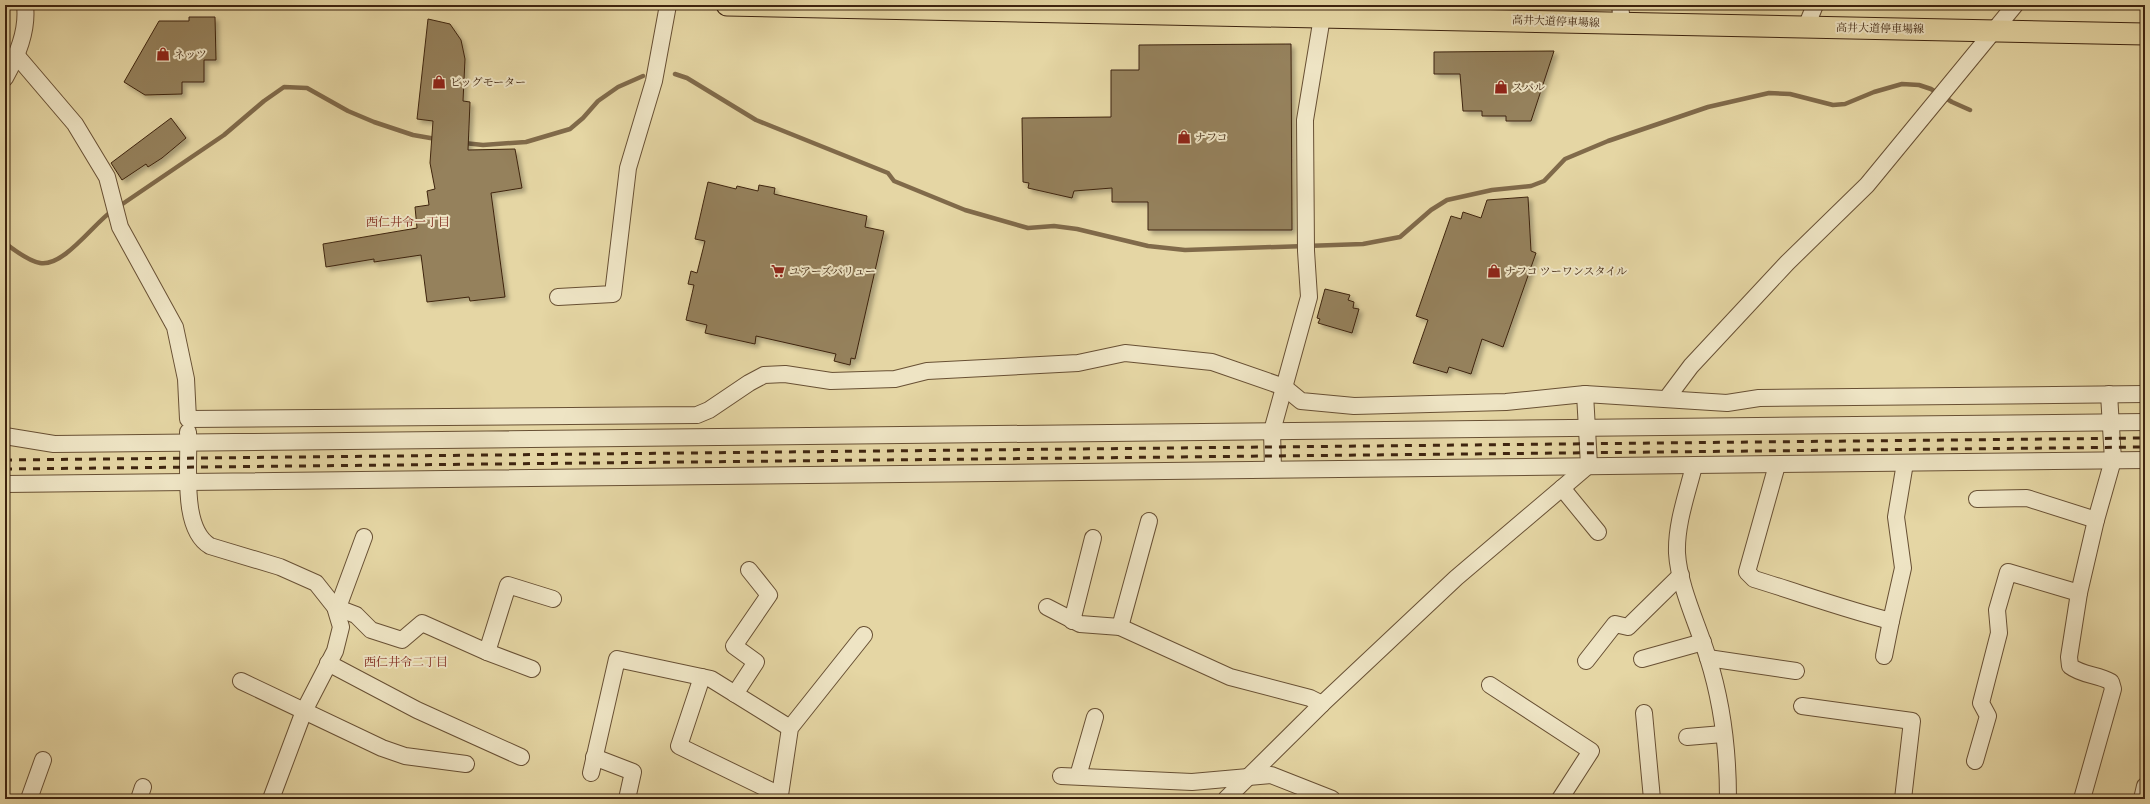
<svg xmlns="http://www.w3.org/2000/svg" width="2150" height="804" viewBox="0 0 2150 804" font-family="'IM FELL English','Noto Serif JP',serif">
<defs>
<filter id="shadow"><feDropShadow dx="3.5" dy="3.5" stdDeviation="2" flood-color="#0004"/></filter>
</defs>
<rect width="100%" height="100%" fill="#e5d6a4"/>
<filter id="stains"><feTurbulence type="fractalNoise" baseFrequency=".005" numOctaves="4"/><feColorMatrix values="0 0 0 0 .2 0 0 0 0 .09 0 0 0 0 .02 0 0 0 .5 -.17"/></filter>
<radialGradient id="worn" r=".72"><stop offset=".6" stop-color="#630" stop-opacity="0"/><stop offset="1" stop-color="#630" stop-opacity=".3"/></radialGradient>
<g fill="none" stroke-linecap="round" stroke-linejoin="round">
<g stroke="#806a4a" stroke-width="4.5">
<path d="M 675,74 L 687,78 L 756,120 L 888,173 L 894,181 L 965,210 L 1028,228 L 1054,226 L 1077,229 L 1148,246 L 1185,250 L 1363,244 L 1400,237 L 1431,210 L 1447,200 L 1492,190 L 1531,186 L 1544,181 L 1565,159 L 1608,141 L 1708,107 L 1769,93 L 1790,94 L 1833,105 L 1845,104 L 1874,92 L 1902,84 L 1919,85 L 1931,89 L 1952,102 L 1970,110"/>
<path d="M 464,143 L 483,145 L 526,142 L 570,129 L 583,118 L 598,101 L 618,87 L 643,76"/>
<path d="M 118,207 L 224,135 L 264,101 L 284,87 L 307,88 L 348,111 L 374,122 L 413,135 L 436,139"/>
<path d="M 5,243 C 14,250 29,261 40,263 C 64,267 94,223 112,211"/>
</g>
</g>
<g fill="#95815c" stroke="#3e240f" filter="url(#shadow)">
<path d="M 189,17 L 215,17 L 216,60 L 204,60 L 204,82 L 182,82 L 182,94 L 145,95 L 124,82 L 159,21 L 189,21 Z"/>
<path d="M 428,19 L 450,24 L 461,40 L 465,59 L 463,101 L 470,102 L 468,150 L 515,149 L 522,188 L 491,193 L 505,297 L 470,301 L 469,297 L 427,302 L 421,255 L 374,262 L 374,259 L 326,267 L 323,244 L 417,228 L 415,207 L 429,205 L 427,191 L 435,189 L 430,163 L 433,121 L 417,119 Z"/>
<path d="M 1291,44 L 1292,230 L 1148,230 L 1148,202 L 1112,202 L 1112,188 L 1074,191 L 1072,198 L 1028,188 L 1029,183 L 1023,182 L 1022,118 L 1111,117 L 1111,70 L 1139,70 L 1139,45 Z"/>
<path d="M 1554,51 L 1531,121 L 1506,121 L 1506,116 L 1482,116 L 1482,111 L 1463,111 L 1460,74 L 1434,74 L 1434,52 Z"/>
<path d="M 171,118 L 186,138 L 162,158 L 148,167 L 146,164 L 122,180 L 111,163 Z"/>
<path d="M 708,182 L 736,189 L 737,186 L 758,191 L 759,185 L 775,188 L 774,194 L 867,216 L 865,227 L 884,231 L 855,359 L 851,358 L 850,365 L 834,361 L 836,354 L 756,336 L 755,344 L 705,333 L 707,325 L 686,320 L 694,285 L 688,284 L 691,271 L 697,273 L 705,241 L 695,239 Z"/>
<path d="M 1528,197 L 1531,251 L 1536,253 L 1503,347 L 1482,339 L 1471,374 L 1449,367 L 1447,373 L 1413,363 L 1428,320 L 1416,316 L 1451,216 L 1461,219 L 1463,212 L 1481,218 L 1487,200 Z"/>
<path d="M 1325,289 L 1350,295 L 1348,300 L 1354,302 L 1353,308 L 1359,309 L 1352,333 L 1318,323 L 1320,319 L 1317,318 Z"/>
</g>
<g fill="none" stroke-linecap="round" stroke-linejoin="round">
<g stroke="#685034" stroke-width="18">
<g id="minor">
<path d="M 1620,5 L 1622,23"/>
<path d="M 1475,19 L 1475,5"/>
<path d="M 1806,27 L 1815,5"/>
<path d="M 17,56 L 75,124 L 107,177 L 120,227 L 175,327 L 186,379 L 188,419 L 697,415 L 709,410 L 749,383 L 764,375 L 785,374 L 831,381 L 895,379 L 927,371 L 1078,363 L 1125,353 L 1212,362 L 1284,387 L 1301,401 L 1354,406 L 1506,402 L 1585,394 L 1727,403 L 1759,398 L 2145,394"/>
<path d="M 5,78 C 17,56 28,31 25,5"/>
<path d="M 558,297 L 613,294 L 628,168 L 654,81 L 668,5"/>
<path d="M 1585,394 L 1589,465"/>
<path d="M 1667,398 L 1691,366 L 1787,263 L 1867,185 L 2015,5"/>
<path d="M 188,432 C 190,463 180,528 210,546 L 280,567 L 316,583 L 335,607 L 341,627 L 335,651 L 304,711 L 271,799"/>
<path d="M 5,436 L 54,444 L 2145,422"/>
<path d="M 1777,465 L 1747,572 L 1754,579 C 1800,593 1844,609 1891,621 L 1903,568 L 1896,517 L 1905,463"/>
<path d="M 1694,466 C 1687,494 1676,524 1677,553 C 1679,587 1698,625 1708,658 C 1722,702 1728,753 1728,799"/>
<path d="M 1273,469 L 1272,431 L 1309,297 L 1306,251 L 1305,120 L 1324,5"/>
<path d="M 5,484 L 2145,460"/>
<path d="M 1562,488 L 1598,532"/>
<path d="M 1977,499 L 2027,498 L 2096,520"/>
<path d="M 364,537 L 340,602 L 335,607 L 356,615 L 371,630 L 402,640 L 422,623 L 487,652 L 532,669"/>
<path d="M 1047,607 L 1080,624 L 1120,627 L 1230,677 L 1310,698 L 1322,704"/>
<path d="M 1072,621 L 1093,538"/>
<path d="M 1120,627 L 1149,521"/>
<path d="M 487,652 L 508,585 L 553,599"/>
<path d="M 1884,656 L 1891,621"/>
<path d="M 1708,658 L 1796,671"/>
<path d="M 1642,659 L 1703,642"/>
<path d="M 1586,661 L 1615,624 L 1628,627 L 1681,575"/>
<path d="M 328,663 L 417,710 L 521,757"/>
<path d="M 702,677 L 679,746 L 780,795 L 779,799"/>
<path d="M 241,681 L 382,748 L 405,756 L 466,764"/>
<path d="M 1490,685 L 1591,751 L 1560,799"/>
<path d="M 735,694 L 756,662 L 734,646 L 769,595 L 749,570"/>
<path d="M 1802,706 L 1912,721 L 1903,799"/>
<path d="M 1644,713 L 1652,799"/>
<path d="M 1687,737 L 1723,734"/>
<path d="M 594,757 L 633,772 L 627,799"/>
<path d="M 1975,761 L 1988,716 L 1981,703 L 1999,633 L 1997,610 L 2008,572 L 2079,593"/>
<path d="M 591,773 L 617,659 L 711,679 L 790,728"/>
<path d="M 1061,776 L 1192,782 L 1271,775 L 1332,799"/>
<path d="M 1078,776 L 1095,717"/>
<path d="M 780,795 L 790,728 L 864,635"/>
<path d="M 29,799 L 43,760"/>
<path d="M 139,799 L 143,787"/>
<path d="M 1226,799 L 1322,704 L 1456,578 L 1589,465"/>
<path d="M 2082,799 L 2113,689 L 2111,682 C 2098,674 2083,676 2070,666 L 2069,657 L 2079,593 L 2096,520 L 2113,460 L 2109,394"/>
<path d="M 2142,799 L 2145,786"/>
</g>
</g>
<g stroke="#3e240f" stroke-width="23">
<path id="major" d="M 727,5 L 2145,34"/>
</g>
<use href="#minor" stroke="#eee4c4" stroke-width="16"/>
<use href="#major" stroke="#e5d6a4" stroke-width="21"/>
<g stroke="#3e240f" stroke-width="3" stroke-dasharray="7 7" stroke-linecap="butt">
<path d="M 5,460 L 2145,438"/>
<path d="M 5,469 L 2145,447"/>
</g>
</g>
<defs>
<g id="shop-bare" transform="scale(1.08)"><path d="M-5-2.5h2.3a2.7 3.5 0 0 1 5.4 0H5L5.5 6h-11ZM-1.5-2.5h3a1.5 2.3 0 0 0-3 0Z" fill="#8f2418" stroke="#eee4c4" stroke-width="2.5" paint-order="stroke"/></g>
<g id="supermarket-bare" transform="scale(1.08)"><path d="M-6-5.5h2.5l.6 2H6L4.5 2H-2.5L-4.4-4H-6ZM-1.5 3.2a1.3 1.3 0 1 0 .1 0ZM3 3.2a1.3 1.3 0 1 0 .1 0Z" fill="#8f2418" stroke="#eee4c4" stroke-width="2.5" paint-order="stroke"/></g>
</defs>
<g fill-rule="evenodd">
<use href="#shop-bare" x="163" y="54"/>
<use href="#shop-bare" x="439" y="82"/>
<use href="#shop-bare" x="1501" y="87"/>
<use href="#shop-bare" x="1184" y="137"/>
<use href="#supermarket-bare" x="778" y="271"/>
<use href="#shop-bare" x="1494" y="271"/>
</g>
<g text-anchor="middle" stroke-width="4" stroke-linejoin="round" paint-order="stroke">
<g font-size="11" fill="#3e240f" stroke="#eee4c4">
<text transform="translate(1556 21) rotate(2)" y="4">高井大道停車場線</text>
<text transform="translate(1880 28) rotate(1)" y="4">高井大道停車場線</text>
</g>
<g font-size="11" fill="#3e240f" stroke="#eee4c4" text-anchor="start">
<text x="174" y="58">ネッツ</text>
<text x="450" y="86">ビッグモーター</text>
<text x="1512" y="91">スバル</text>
<text x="1195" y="141">ナフコ</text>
<text x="789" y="275">ユアーズバリュー</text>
<text x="1505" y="275">ナフコ ツーワンスタイル</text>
</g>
<g font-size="12" fill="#7a1f14" stroke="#eee4c4">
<text x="408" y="226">西仁井令一丁目</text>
<text x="406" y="666">西仁井令二丁目</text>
</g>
</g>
<rect width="2150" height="804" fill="none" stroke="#e5d6a4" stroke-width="20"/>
<rect x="6" y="6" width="2138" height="792" fill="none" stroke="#3e240f" stroke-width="2"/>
<rect x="10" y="10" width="2130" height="784" fill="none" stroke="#3e240f"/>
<rect width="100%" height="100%" filter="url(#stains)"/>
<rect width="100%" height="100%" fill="url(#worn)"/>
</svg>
